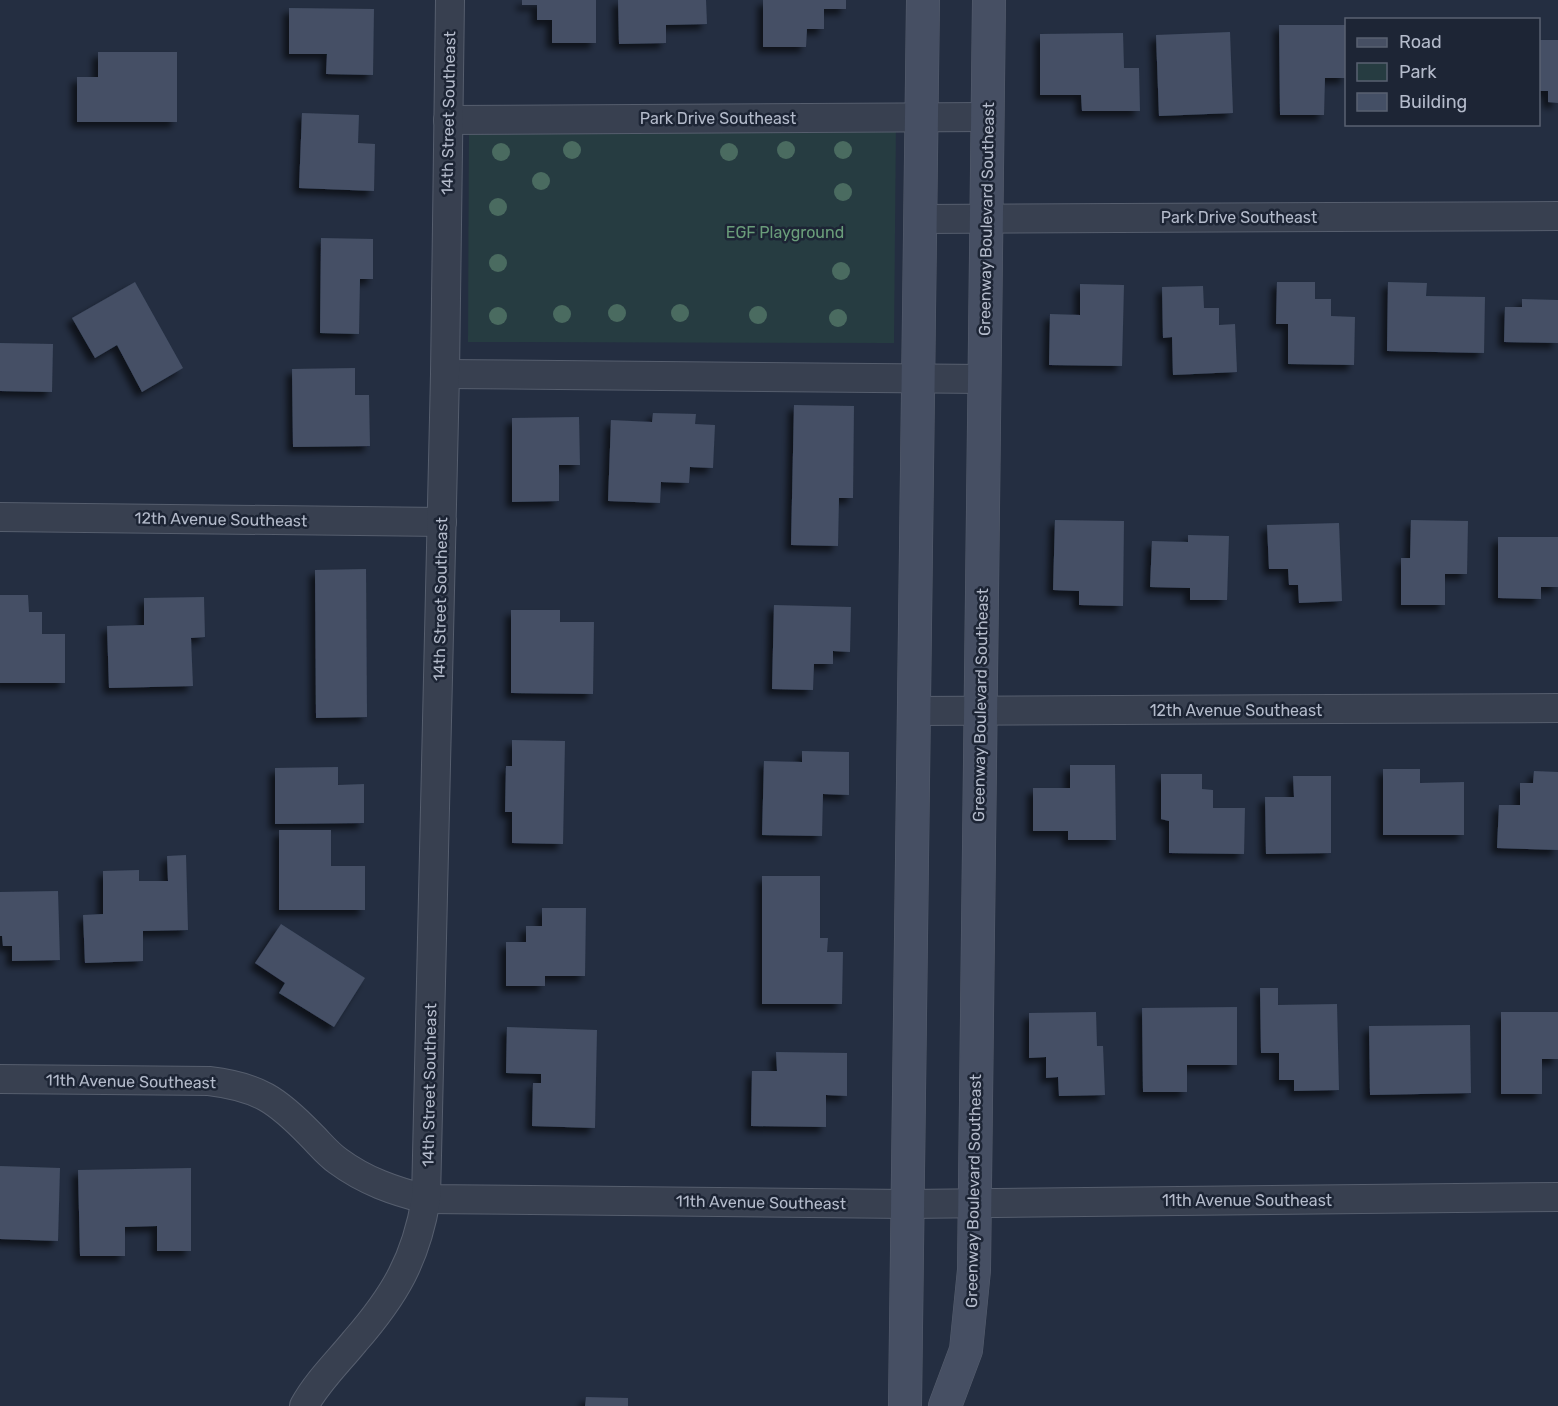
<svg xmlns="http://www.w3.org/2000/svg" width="1558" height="1406" viewBox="0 0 1558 1406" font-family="Rubik,sans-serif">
<defs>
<filter id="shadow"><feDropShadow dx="-5.5" dy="5.5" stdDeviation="3" flood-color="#0009"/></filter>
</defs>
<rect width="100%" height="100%" fill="#242e41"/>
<path fill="#263c41" d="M 896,120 L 894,343 L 468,342 L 469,126 Z"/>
<g fill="#444f65" filter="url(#shadow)">
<path d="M 522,0 L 596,0 L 596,43 L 552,43 L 552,20 L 537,20 L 537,5 L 522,5 Z"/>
<path d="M 618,0 L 706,0 L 707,24 L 666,25 L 666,43 L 619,44 Z"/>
<path d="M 763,0 L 846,0 L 846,9 L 824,9 L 824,29 L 807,29 L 806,47 L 763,47 Z"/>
<path d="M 289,8 L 374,9 L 373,75 L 326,74 L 327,54 L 289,54 Z"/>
<path d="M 1279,25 L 1346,25 L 1346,78 L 1325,78 L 1324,115 L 1280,115 Z"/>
<path d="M 1230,32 L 1233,113 L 1159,116 L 1156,35 Z"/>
<path d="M 1123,33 L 1124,68 L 1139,68 L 1140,111 L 1082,111 L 1081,95 L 1040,95 L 1040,34 Z"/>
<path d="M 1538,40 L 1558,40 L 1558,103 L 1548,102 L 1548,91 L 1538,91 Z"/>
<path d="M 98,52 L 177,52 L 177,122 L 77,122 L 77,77 L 98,77 Z"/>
<path d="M 302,113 L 359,115 L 358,143 L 375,144 L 374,191 L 299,188 Z"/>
<path d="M 321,238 L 373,239 L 373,279 L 360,279 L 359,334 L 320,333 Z"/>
<path d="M 135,282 L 183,368 L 142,392 L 117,345 L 95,358 L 72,318 Z"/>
<path d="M 1277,282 L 1315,282 L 1315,299 L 1331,299 L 1331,316 L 1355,317 L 1354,365 L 1288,364 L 1288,324 L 1276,324 Z"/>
<path d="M 1388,282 L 1427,283 L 1426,296 L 1485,297 L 1484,353 L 1387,351 Z"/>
<path d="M 1080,284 L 1124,285 L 1122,366 L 1049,365 L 1050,314 L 1080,315 Z"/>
<path d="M 1203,286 L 1204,308 L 1219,308 L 1219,325 L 1235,324 L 1237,372 L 1173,375 L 1172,337 L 1163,338 L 1162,287 Z"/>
<path d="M 1522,299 L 1558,300 L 1558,343 L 1504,342 L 1505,307 L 1522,307 Z"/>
<path d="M 0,343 L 53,344 L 52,392 L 0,391 Z"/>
<path d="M 355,368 L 355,395 L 369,395 L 370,446 L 293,447 L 292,369 Z"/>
<path d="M 794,405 L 854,406 L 853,498 L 839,498 L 838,546 L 791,545 Z"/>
<path d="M 653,413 L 696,414 L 695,424 L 715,425 L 713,468 L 690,467 L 689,483 L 661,482 L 660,503 L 608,501 L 611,420 L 652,422 Z"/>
<path d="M 579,417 L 580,465 L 559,465 L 559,501 L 512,502 L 512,418 Z"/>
<path d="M 1055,520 L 1124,521 L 1123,606 L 1079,605 L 1079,591 L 1053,590 Z"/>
<path d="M 1411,520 L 1468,521 L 1467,574 L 1445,574 L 1445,605 L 1401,605 L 1401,558 L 1410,558 Z"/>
<path d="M 1339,523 L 1342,601 L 1299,603 L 1298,585 L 1289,585 L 1288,569 L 1269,569 L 1267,525 Z"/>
<path d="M 1188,535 L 1229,536 L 1227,600 L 1190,600 L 1190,588 L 1150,587 L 1152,541 L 1188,542 Z"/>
<path d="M 1498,537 L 1558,537 L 1558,587 L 1541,587 L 1541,599 L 1498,598 Z"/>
<path d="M 366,569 L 367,717 L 316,718 L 315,570 Z"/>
<path d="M 0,595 L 28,595 L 29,612 L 42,612 L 42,634 L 65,634 L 65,683 L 0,683 Z"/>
<path d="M 204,597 L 205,637 L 191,638 L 193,686 L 109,688 L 107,626 L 144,625 L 144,598 Z"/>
<path d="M 774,605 L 851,607 L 850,652 L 833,651 L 833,664 L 814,664 L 813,690 L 772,689 Z"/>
<path d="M 511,610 L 560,610 L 560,622 L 594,622 L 593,694 L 511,693 Z"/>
<path d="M 512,740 L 565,741 L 563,844 L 512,843 L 512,812 L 505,812 L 506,766 L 512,766 Z"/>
<path d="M 802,751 L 849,752 L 849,795 L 823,794 L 822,836 L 762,835 L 764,761 L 802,762 Z"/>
<path d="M 1070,765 L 1115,765 L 1116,840 L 1068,840 L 1068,831 L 1033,831 L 1033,788 L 1070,788 Z"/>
<path d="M 338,767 L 338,785 L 364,784 L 364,823 L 275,824 L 275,768 Z"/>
<path d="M 1383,769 L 1420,769 L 1420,783 L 1464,782 L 1464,835 L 1383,835 Z"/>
<path d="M 1534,771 L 1558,772 L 1558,850 L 1497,848 L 1499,805 L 1520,805 L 1520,783 L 1533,783 Z"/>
<path d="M 1161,774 L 1202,774 L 1202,789 L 1213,790 L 1213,808 L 1245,808 L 1244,854 L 1169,853 L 1169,821 L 1161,819 Z"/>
<path d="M 1293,776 L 1331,776 L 1331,853 L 1266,854 L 1265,797 L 1294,797 Z"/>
<path d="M 279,830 L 331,830 L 331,866 L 365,866 L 365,910 L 279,910 Z"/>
<path d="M 186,855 L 188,930 L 143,931 L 143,961 L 85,963 L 83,915 L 103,914 L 103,871 L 139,870 L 139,881 L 168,881 L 167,856 Z"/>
<path d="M 762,876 L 820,876 L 820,938 L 828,938 L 827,952 L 843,952 L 842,1004 L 762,1004 Z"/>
<path d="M 58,891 L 60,960 L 12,961 L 12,946 L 3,946 L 2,936 L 0,936 L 0,892 Z"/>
<path d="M 542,908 L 586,908 L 585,976 L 545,976 L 545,986 L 506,986 L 506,942 L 526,942 L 526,926 L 542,926 Z"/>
<path d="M 281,924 L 365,978 L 334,1027 L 279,993 L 285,983 L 255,963 Z"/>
<path d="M 1260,988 L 1278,988 L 1278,1005 L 1337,1004 L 1339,1090 L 1294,1091 L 1294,1080 L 1279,1080 L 1279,1053 L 1261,1053 Z"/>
<path d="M 1237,1007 L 1237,1065 L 1187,1065 L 1187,1092 L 1143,1092 L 1142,1008 Z"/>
<path d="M 1096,1012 L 1097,1046 L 1103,1046 L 1105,1095 L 1059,1096 L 1058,1077 L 1046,1078 L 1046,1057 L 1029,1058 L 1029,1013 Z"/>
<path d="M 1501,1012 L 1558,1012 L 1558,1059 L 1542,1059 L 1542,1094 L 1501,1094 Z"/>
<path d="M 1470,1025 L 1471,1093 L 1370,1095 L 1369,1026 Z"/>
<path d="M 507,1027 L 597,1030 L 595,1128 L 532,1126 L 533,1083 L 541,1083 L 541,1074 L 506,1073 Z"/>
<path d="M 776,1052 L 847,1053 L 847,1096 L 826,1095 L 826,1127 L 751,1126 L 752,1071 L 777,1071 Z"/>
<path d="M 0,1166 L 60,1168 L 58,1241 L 0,1239 Z"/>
<path d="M 191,1168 L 191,1251 L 157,1251 L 157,1226 L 125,1227 L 125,1256 L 80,1256 L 78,1170 Z"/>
<path d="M 586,1397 L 628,1398 L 628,1406 L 585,1406 Z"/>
</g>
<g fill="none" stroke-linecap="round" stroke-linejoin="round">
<g stroke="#565e6e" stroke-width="30">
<g id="street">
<path d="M 448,120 L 987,117"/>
<path d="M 920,219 L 1558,216"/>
<path d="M 445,374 L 984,379"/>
<path d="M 0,517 L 442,522"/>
<path d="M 914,711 L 1558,708"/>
<path d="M 0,1079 L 209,1081 C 259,1087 277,1100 311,1135 C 320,1144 328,1154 338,1161 C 365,1181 394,1191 426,1199 L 907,1204 L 1558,1197"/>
<path d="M 304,1406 C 317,1382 338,1362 355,1341 C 395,1295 416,1259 426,1199 L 445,374 L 450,0"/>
</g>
</g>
<g stroke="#565e6e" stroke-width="34">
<g id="secondary">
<path d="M 905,1406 L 923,0"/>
<path d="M 945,1406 L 966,1350 L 974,1270 L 989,0"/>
</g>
</g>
<use href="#street" stroke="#384050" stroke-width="28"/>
<use href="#secondary" stroke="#464f63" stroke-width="33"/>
</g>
<g fill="#4a6b60">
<circle cx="572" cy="150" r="9"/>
<circle cx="786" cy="150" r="9"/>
<circle cx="843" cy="150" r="9"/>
<circle cx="501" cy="152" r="9"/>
<circle cx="729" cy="152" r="9"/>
<circle cx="541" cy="181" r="9"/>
<circle cx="843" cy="192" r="9"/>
<circle cx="498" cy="207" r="9"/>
<circle cx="498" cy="263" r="9"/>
<circle cx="841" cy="271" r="9"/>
<circle cx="617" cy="313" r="9"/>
<circle cx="680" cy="313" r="9"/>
<circle cx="562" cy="314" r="9"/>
<circle cx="758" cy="315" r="9"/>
<circle cx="498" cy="316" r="9"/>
<circle cx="838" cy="318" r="9"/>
</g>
<g text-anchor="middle" stroke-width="5" stroke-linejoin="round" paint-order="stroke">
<g font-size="16" fill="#b4bbcb" stroke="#1d2535">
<text transform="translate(448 113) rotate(-89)" y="6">14th Street Southeast</text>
<text x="718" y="124">Park Drive Southeast</text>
<text x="1239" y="223">Park Drive Southeast</text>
<text transform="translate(986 219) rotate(-89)" y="6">Greenway Boulevard Southeast</text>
<text transform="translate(221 519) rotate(1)" y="6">12th Avenue Southeast</text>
<text transform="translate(440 599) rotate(-89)" y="6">14th Street Southeast</text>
<text transform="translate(980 705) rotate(-89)" y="6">Greenway Boulevard Southeast</text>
<text x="1236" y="716">12th Avenue Southeast</text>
<text transform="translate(131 1081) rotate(1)" y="6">11th Avenue Southeast</text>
<text transform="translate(429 1085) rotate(-89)" y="6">14th Street Southeast</text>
<text transform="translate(973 1191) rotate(-89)" y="6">Greenway Boulevard Southeast</text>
<text x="1247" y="1206">11th Avenue Southeast</text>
<text transform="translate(761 1202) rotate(1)" y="6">11th Avenue Southeast</text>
</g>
<g font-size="16" fill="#6a9d7a" stroke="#1d2535">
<text x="785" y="238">EGF Playground</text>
</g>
</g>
<rect x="1345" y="18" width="195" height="108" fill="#1d2535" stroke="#596171" stroke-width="1.5"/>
<rect x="1357" y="38" width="30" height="9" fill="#464f63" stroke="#596171" stroke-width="1.5"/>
<text x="1399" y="48" font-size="18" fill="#b4bbcb">Road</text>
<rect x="1357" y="63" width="30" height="18" fill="#263c41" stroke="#596171" stroke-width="1.5"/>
<text x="1399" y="78" font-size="18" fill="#b4bbcb">Park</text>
<rect x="1357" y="93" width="30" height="18" fill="#444f65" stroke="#596171" stroke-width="1.5"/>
<text x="1399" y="108" font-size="18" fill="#b4bbcb">Building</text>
</svg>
